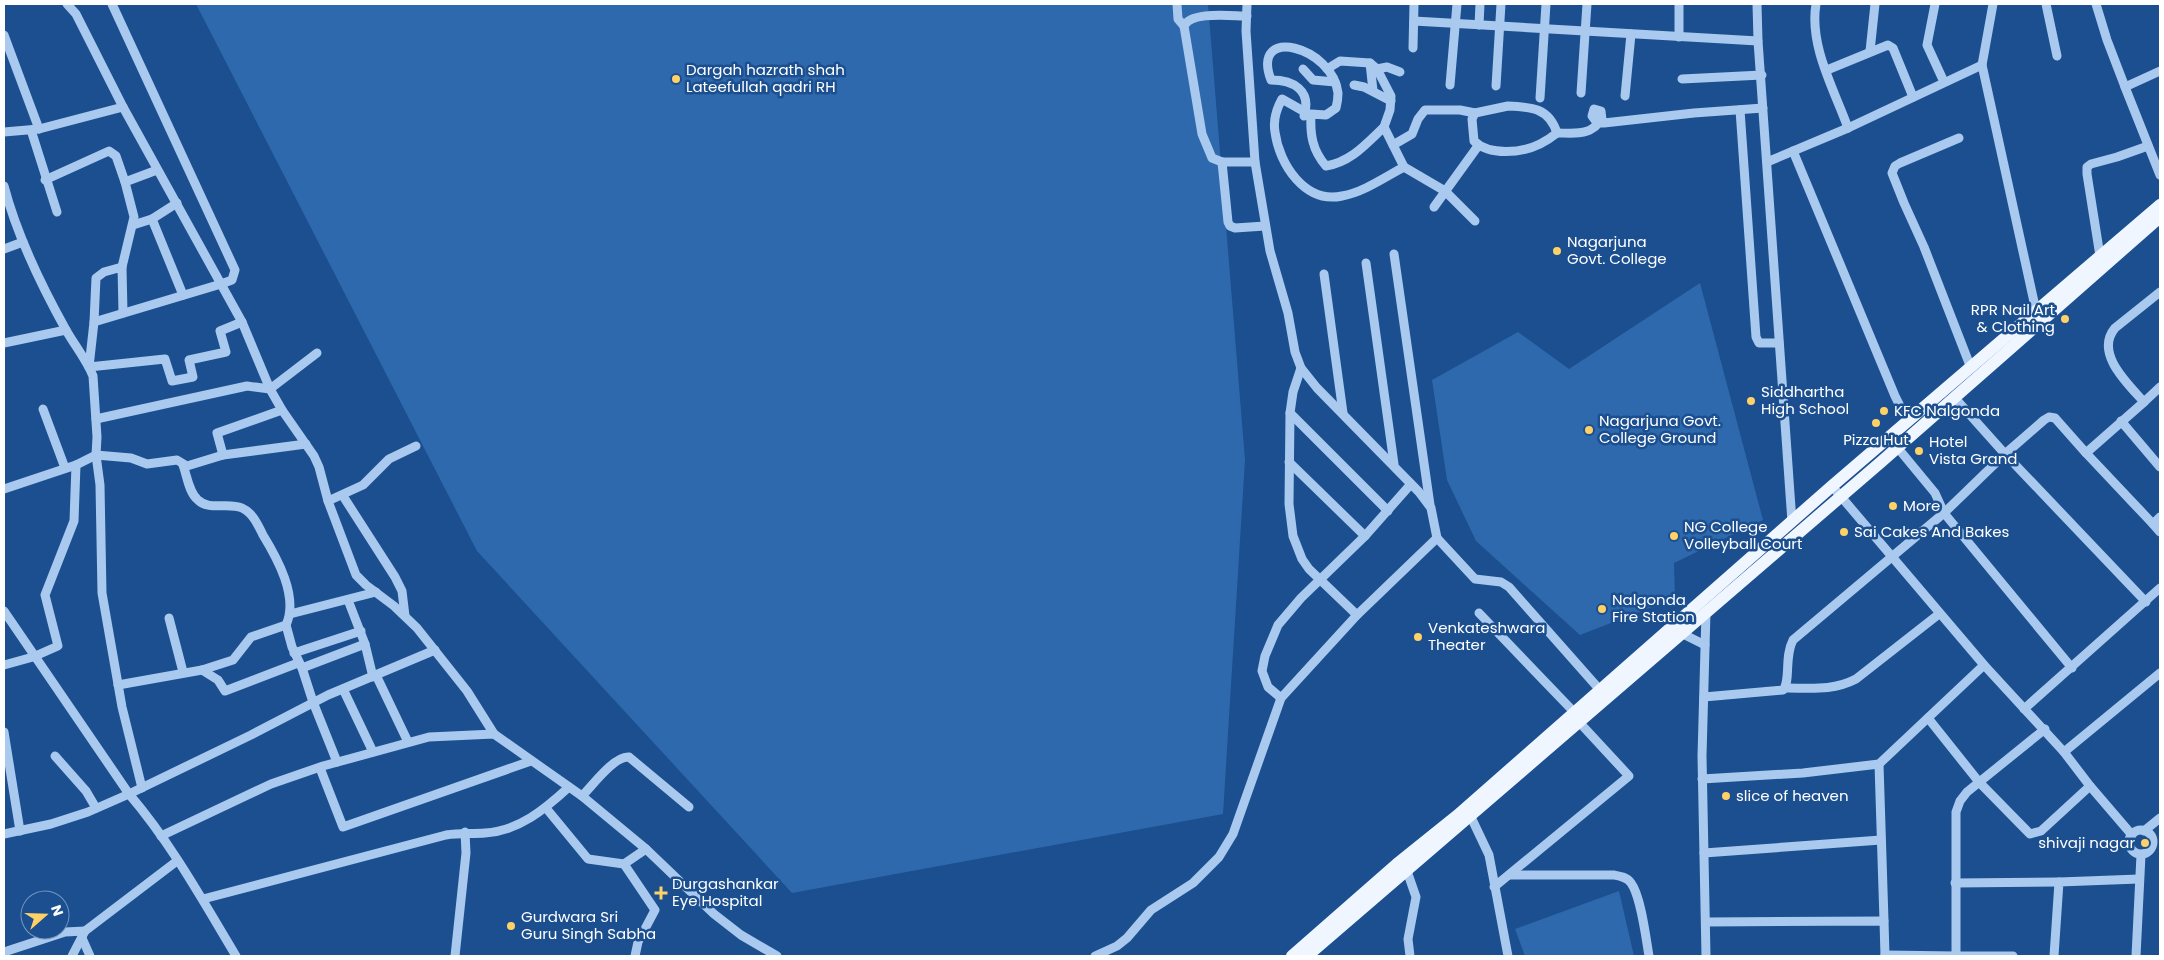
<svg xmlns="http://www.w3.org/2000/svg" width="2164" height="960" viewBox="0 0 2164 960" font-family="Poppins,sans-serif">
<rect width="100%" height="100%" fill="#1b4f8f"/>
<g fill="#2e69ad">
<path d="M 196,4 L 1208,4 L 1245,460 L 1223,814 L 792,893 L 477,551 Z"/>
<path d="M 1700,283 L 1763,520 L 1674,563 L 1675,598 L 1580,635 L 1476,541 L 1447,480 L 1432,380 L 1518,332 L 1569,369 Z"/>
<path d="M 1619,891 L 1634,956 L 1525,956 L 1515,929 Z"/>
</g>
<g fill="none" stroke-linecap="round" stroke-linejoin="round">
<g stroke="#a9c9ee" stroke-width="9">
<path d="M 67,4 L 76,14 L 123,107 L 242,322 L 270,389 L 282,410 L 314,456 L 319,467 L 328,501 L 356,575 L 366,585 L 394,606 L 417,628 L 467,691 L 494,734"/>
<path d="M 112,4 L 235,270 L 232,280 L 221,284 L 94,322 L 89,367 L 165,359 L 172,381 L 193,377 L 189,360 L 226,352 L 220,331 L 242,322"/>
<path d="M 1177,4 L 1178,19 L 1184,26"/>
<path d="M 1679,4 L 1679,37"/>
<path d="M 1816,4 C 1809,46 1834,89 1848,128"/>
<path d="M 1935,4 L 1927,45 L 1944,82"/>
<path d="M 1993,4 L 1982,65 L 2036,311"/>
<path d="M 2046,4 L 2057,56"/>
<path d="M 2096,4 L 2107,40 L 2125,87 L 2160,71"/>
<path d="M 1414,21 L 1758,41 L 1757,4"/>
<path d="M 1479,25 L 1480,4"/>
<path d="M 4,35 L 39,129"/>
<path d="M 1758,41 L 1792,522"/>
<path d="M 1413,48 L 1414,4"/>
<path d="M 1870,51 L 1875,4"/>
<path d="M 1370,63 L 1373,91"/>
<path d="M 1303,69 L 1313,80 L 1335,82"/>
<path d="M 1327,69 L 1340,61 L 1370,63 L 1377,69 L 1391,96 L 1390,110 L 1384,127"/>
<path d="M 1377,69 L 1387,67 L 1400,72"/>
<path d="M 1827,70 L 1888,45 L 1893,48 L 1913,97"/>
<path d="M 1682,79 L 1762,75"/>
<path d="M 1354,85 L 1364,87 L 1391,101"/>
<path d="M 1450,85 L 1457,4"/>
<path d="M 1496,86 L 1501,4"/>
<path d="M 2125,87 L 2160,175"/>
<path d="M 1581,93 L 1587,4"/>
<path d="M 1625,96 L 1631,34"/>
<path d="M 1540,98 L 1546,4"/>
<path d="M 1508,106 C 1532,107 1549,108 1557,133 C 1552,137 1546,141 1540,144 C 1522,153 1489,156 1474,141 L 1472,119 L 1475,113 Z"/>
<path d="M 1740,110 L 1756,337 L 1759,343 L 1779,343"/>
<path d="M 1305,112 L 1282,99 C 1277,108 1273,121 1275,132 C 1279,164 1305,204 1342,196 C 1364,192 1385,177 1404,167 L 1445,191 L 1475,221"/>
<path d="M 1311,114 L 1304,116 C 1312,90 1293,80 1271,80 C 1250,24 1333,47 1338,93 C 1338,98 1337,104 1336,108 L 1326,115 L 1311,114 C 1310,134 1312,150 1326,166 C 1351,162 1366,144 1384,127 L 1404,167"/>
<path d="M 31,130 L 57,212"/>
<path d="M 4,132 L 39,129 L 123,107"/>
<path d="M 1557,133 C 1568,133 1584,135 1593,128 C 1597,126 1598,122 1602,120 L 1601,111 L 1594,109 L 1592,116 L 1597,123 L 1604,123 L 1694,113 L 1763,108"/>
<path d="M 1959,138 L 1900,163 L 1895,166 L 1892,173 L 1904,203 L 1924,247 L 1971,368"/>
<path d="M 1393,145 L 1412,134 L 1418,119 L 1425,110 L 1460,110 L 1475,113"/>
<path d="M 1793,151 L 1895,396 L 1908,422"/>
<path d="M 1222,162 L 1212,158 L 1202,134 L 1184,26 C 1191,11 1231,16 1247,16"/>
<path d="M 1255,162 L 1222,162 L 1228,222 L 1230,226 L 1235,228 L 1265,226"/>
<path d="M 1767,162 L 1848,128 L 1982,65"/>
<path d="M 45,180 L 109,151 L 116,156 L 125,182"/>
<path d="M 4,186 C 17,236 41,285 66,330 C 75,346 86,359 93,376 L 97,437 L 96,455 L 100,485 L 102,593 L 122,707 L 142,788"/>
<path d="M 1434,207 L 1478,146"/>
<path d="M 152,219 L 183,295"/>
<path d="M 133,225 L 152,219 L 177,203"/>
<path d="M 4,249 L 23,242"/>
<path d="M 1394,254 L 1430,505"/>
<path d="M 2100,256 L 2087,174 L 2087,167 L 2091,164 L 2117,157 L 2148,146"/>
<path d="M 1366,263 L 1394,464"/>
<path d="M 122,267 L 134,217 L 125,182 L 157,170"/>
<path d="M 1324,274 L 1343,413"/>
<path d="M 94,322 L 96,278 L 104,272 L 122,267 L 123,313"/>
<path d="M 4,343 L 66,330"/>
<path d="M 1301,368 L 1293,392 L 1290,413 L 1289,504 L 1293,536 L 1302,559 L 1309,569 L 1357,615"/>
<path d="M 1954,397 L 2005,454 L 2146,602"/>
<path d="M 2144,402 L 2160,387"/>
<path d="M 43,409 L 65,468"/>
<path d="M 1290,413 L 1388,511"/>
<path d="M 96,419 L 247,386 L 270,389 L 317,353"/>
<path d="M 2121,421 L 2160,467"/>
<path d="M 1897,447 L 1935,493 L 1944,513 L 2072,668"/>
<path d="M 2086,453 L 2153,524"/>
<path d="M 223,455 L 217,433 L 282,410"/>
<path d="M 1289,462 L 1365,536"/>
<path d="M 1832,486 L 1984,665 L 2064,752 L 2090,786 L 2132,835"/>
<path d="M 4,489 L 76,465 L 96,455 L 131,458 L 147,464 L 177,460 L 187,466 L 223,455 L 306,444"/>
<path d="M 343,496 L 395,577 L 402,591 L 405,616"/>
<path d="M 328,501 L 363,485 L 389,459 L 416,446"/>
<path d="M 2160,517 L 2153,524 L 2160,532"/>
<path d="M 1437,538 L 1475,579 L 1501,582 L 1509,587 L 1600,690"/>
<path d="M 348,600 L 365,644 L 373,677"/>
<path d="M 4,611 L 129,794 C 171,843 203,901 236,956"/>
<path d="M 1706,612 L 1702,756 L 1706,956"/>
<path d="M 1479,613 L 1574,712"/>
<path d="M 290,614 L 376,592"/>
<path d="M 169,618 L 183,672"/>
<path d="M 286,625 L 292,647 L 302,668 L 313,702 L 337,762"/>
<path d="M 1681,633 L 1705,645"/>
<path d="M 294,653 L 361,631"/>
<path d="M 4,665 L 33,657 L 58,646 L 45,595 L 74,521 L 76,465"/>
<path d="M 302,668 L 365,644"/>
<path d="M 202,670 L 218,680 L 225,691 L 298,663"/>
<path d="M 376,675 L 408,742"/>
<path d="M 118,685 L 202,670 L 233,660 L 251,637 L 286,625 C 299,597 277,558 263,535 C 258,525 253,513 242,508 C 228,502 209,511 198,500 C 189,493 187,476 183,465"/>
<path d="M 1786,688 C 1811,688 1833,691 1856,679 L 1939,614"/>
<path d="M 343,689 L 373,752"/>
<path d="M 1704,697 L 1783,690 C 1791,681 1784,657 1793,640 L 1944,513 L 2005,454 L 2044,420 L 2049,417 L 2055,418 L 2086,453 L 2144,402 C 2128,384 2094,353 2115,328 L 2160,292"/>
<path d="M 1281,698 L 1268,687 L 1262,671 L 1265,656 L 1278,625 L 1301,598 L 1365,536 L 1411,484"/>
<path d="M 2024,709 L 2160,588"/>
<path d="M 1928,718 L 1979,782 L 2030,834 L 2041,831 L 2090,786"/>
<path d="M 4,732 L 20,831"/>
<path d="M 2064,752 L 2160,673"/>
<path d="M 55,756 L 86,791 L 96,808"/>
<path d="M 1879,764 L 1884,921"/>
<path d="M 320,768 L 343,827 L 531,761"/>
<path d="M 1702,779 L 1803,773 L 1879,764 L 1984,665"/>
<path d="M 582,796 C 592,786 615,755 629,757 L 689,807"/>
<path d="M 546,808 L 588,859 L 624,864"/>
<path d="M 1470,815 L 1489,855 L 1508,956"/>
<circle cx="2141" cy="842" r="12"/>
<path d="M 2144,831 L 2160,818"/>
<path d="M 4,834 L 51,824 L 88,812 L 129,794 L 251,735 L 328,695 L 435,650"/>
<path d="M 161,836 L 271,784 L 323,766 L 429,737 L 494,734 L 582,796 L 646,849 L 714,914 L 741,935 L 777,956"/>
<path d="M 1704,853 L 1881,840"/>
<path d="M 1407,871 L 1416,897 L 1408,939 L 1410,956"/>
<path d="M 1509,875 L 1614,875 C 1620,876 1627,877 1631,883 C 1641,896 1646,939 1649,956"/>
<path d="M 1955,883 L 2059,882"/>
<path d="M 1494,887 L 1629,776 L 1579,722"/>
<path d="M 203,899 L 446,835 C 459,833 472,834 485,833 C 519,831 545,809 569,787"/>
<path d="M 1706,922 L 1884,921 L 1885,956"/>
<path d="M 82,938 L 90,956"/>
<path d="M 4,952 L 65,932 L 85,931"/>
<path d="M 1885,955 L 1956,956"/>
<path d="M 72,956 L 85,931 L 177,861"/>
<path d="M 455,956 L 466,853 L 465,832"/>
<path d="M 635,956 L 638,942 L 655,910 L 624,864 L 646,849"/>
<path d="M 1095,956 L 1117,946 L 1127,938 L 1151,910 L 1193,883 L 1219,857 L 1233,834 L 1281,698 L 1357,615 L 1437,538 L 1431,508 L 1419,492 L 1317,388 L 1301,368 L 1295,352 L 1288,313 L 1270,251 L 1255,162 L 1246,31 L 1247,4"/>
<path d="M 2013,956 L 1956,956 L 1956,812 L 1960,801 L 1967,792 L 2045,729"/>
<path d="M 2054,956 L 2059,882 L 2139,879"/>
<path d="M 2136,956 L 2141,855"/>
</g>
<g stroke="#f0f6ff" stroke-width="12">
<path d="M 1292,956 L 1397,864 L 1458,815 L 1832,486 L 2160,205"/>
<path d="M 1307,956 L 1881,462 L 2160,217"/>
</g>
</g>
<g fill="#ffd166" stroke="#1b4f8f" stroke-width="2">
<circle cx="676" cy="79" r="5"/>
<circle cx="1557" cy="251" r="5"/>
<circle cx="2065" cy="319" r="5"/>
<circle cx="1751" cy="401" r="5"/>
<circle cx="1884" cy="411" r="5"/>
<circle cx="1876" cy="423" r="5"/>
<circle cx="1589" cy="430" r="5"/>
<circle cx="1919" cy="451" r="5"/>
<circle cx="1893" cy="506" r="5"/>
<circle cx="1844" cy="532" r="5"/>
<circle cx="1674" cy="536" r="5"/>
<circle cx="1602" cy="609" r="5"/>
<circle cx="1418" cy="637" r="5"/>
<circle cx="1726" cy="796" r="5"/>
<circle cx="2145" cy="843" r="5"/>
<path d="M658.5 885.5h5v5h5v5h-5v5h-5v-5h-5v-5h5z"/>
<circle cx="511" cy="926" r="5"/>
</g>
<g text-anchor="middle" stroke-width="5" stroke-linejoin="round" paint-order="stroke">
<g font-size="15" fill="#fff" stroke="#1b4f8f" text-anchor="start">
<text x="686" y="75">Dargah hazrath shah<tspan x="686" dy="17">Lateefullah qadri RH</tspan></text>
<text x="1567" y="247">Nagarjuna<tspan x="1567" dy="17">Govt. College</tspan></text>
<text x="2055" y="315" text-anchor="end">RPR Nail Art<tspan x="2055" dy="17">&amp; Clothing</tspan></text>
<text x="1761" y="397">Siddhartha<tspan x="1761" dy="17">High School</tspan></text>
<text x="1894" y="416">KFC Nalgonda</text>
<text x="1599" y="426">Nagarjuna Govt.<tspan x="1599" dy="17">College Ground</tspan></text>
<text x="1876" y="445" text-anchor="middle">Pizza Hut</text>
<text x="1929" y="447">Hotel<tspan x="1929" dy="17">Vista Grand</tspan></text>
<text x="1903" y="511">More</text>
<text x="1684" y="532">NG College<tspan x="1684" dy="17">Volleyball Court</tspan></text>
<text x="1854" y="537">Sai Cakes And Bakes</text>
<text x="1612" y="605">Nalgonda<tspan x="1612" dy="17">Fire Station</tspan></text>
<text x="1428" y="633">Venkateshwara<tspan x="1428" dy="17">Theater</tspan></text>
<text x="1736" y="801">slice of heaven</text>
<text x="2135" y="848" text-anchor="end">shivaji nagar</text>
<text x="672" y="889">Durgashankar<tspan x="672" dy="17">Eye Hospital</tspan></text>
<text x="521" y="922">Gurdwara Sri<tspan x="521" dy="17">Guru Singh Sabha</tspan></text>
</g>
</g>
<rect width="2164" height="960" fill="none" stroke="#ffffff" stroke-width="10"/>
<g transform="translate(45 915) rotate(70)"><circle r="24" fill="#1b4f8f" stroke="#7695bc"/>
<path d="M0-4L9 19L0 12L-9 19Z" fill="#ffd166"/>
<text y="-8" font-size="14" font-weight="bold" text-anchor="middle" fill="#ffffff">N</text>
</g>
</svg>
